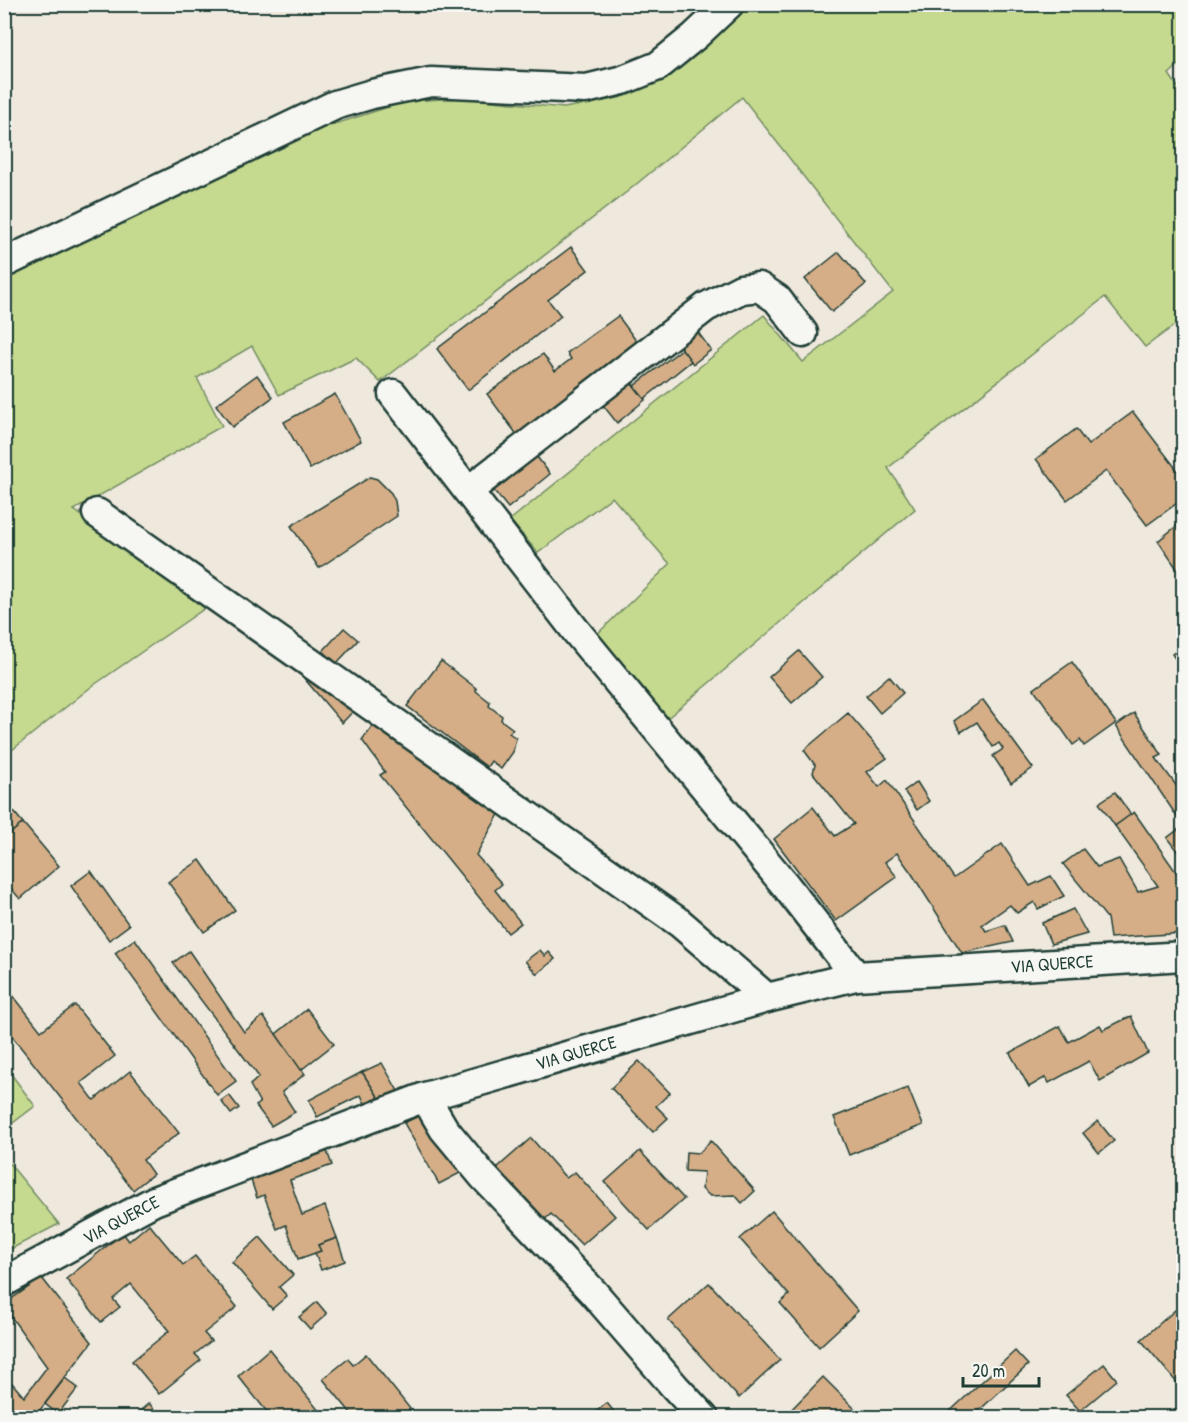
<svg xmlns="http://www.w3.org/2000/svg" width="1188" height="1422" viewBox="0 0 1188 1422" font-family="'Patrick Hand',sans-serif">
<rect width="100%" height="100%" fill="#efe8dd"/>
<filter id="ink" filterUnits="userSpaceOnUse"><feTurbulence type="fractalNoise" baseFrequency=".0167" numOctaves="2"/><feDisplacementMap in="SourceGraphic" scale="12" xChannelSelector="R" yChannelSelector="G"/><feConvolveMatrix kernelMatrix="1 2 1 2 8 2 1 2 1" color-interpolation-filters="sRGB"/></filter>
<g filter="url(#ink)">
<g fill="#c5da8f" stroke="#728c62" stroke-width="1.5">
<path d="M 746,5 L 1183,5 L 1183,61 L 1169,74 L 1183,95 L 1183,319 L 1145,347 L 1105,297 L 888,468 L 915,509 L 664,721 L 592,639 L 670,564 L 612,497 L 538,553 L 510,520 L 764,315 L 803,362 L 893,292 L 742,97 L 628,191 L 380,382 L 356,358 L 279,395 L 252,346 L 197,378 L 222,426 L 74,510 L 211,604 L 91,687 L 12,750 L 4,739 L 4,279 L 310,132 L 407,101 L 462,98 L 564,108 L 619,98 L 656,81 L 707,39 Z"/>
<path d="M 5,1066 L 35,1106 L 5,1129 Z"/>
<path d="M 4,1157 L 59,1224 L 5,1252 L 4,1252 Z"/>
</g>
<g fill="#d5ae87" stroke="#1f3d34" stroke-width="1.5">
<path d="M 571,247 L 588,270 L 548,300 L 561,316 L 468,390 L 437,349 Z"/>
<path d="M 839,252 L 866,284 L 832,312 L 805,279 Z"/>
<path d="M 618,316 L 640,346 L 518,436 L 487,394 L 543,354 L 555,371 L 571,359 L 567,353 Z"/>
<path d="M 697,331 L 711,350 L 693,364 L 679,345 Z"/>
<path d="M 682,349 L 691,361 L 644,399 L 634,386 Z"/>
<path d="M 624,373 L 645,400 L 617,423 L 595,395 Z"/>
<path d="M 257,375 L 273,397 L 232,427 L 216,405 Z"/>
<path d="M 335,394 L 361,441 L 310,469 L 284,422 Z"/>
<path d="M 1133,412 L 1184,479 L 1184,498 L 1147,525 L 1106,471 L 1067,500 L 1036,459 L 1076,429 L 1088,445 Z"/>
<path d="M 534,453 L 550,474 L 508,508 L 491,487 Z"/>
<path d="M 370,477 L 377,479 L 391,493 L 395,501 L 397,516 L 319,568 L 291,526 Z"/>
<path d="M 1184,520 L 1184,579 L 1158,541 Z"/>
<path d="M 344,628 L 358,640 L 337,663 L 323,651 Z"/>
<path d="M 1184,646 L 1184,672 L 1172,654 Z"/>
<path d="M 799,651 L 822,677 L 792,703 L 769,677 Z"/>
<path d="M 441,661 L 476,688 L 476,691 L 490,702 L 489,706 L 502,716 L 501,720 L 513,729 L 509,733 L 516,738 L 513,752 L 501,769 L 491,761 L 487,767 L 407,706 Z"/>
<path d="M 1072,662 L 1116,723 L 1084,746 L 1080,740 L 1073,745 L 1034,689 Z"/>
<path d="M 312,670 L 360,704 L 342,723 L 303,677 Z"/>
<path d="M 889,676 L 903,693 L 880,713 L 866,696 Z"/>
<path d="M 983,700 L 1033,768 L 1011,783 L 993,756 L 1003,749 L 999,743 L 993,747 L 977,722 L 961,732 L 954,721 Z"/>
<path d="M 848,713 L 887,758 L 867,772 L 879,787 L 887,780 L 954,878 L 1002,844 L 1030,886 L 1051,876 L 1064,896 L 1038,909 L 1034,902 L 1017,913 L 1010,905 L 982,925 L 986,931 L 1005,925 L 1013,942 L 962,953 L 912,874 L 897,853 L 885,862 L 897,877 L 836,921 L 774,839 L 813,807 L 835,836 L 854,824 L 813,773 L 815,765 L 804,750 Z"/>
<path d="M 1134,713 L 1162,755 L 1156,758 L 1184,796 L 1184,827 L 1116,726 Z"/>
<path d="M 378,718 L 502,809 L 476,855 L 502,884 L 495,890 L 521,923 L 508,933 L 380,775 L 385,772 L 362,740 Z"/>
<path d="M 917,782 L 929,801 L 917,810 L 904,791 Z"/>
<path d="M 1115,792 L 1131,815 L 1115,826 L 1099,803 Z"/>
<path d="M 9,806 L 23,823 L 10,834 L 4,828 L 4,810 Z"/>
<path d="M 1134,812 L 1181,879 L 1184,900 L 1184,933 L 1110,938 L 1107,918 L 1063,864 L 1083,849 L 1097,867 L 1119,859 L 1138,892 L 1158,886 L 1115,826 Z"/>
<path d="M 23,823 L 59,866 L 20,899 L 4,880 L 4,839 Z"/>
<path d="M 1183,826 L 1184,827 L 1184,860 L 1167,838 Z"/>
<path d="M 200,860 L 235,910 L 204,932 L 168,882 Z"/>
<path d="M 91,871 L 129,925 L 109,940 L 71,886 Z"/>
<path d="M 1073,909 L 1087,934 L 1051,944 L 1042,923 Z"/>
<path d="M 135,939 L 236,1081 L 217,1095 L 115,953 Z"/>
<path d="M 540,950 L 545,956 L 549,952 L 555,959 L 537,974 L 525,961 Z"/>
<path d="M 189,951 L 244,1032 L 263,1016 L 305,1074 L 282,1092 L 295,1112 L 271,1126 L 256,1106 L 260,1103 L 250,1085 L 259,1077 L 173,963 Z"/>
<path d="M 4,984 L 41,1031 L 75,1005 L 115,1056 L 81,1083 L 94,1100 L 130,1071 L 179,1133 L 143,1160 L 153,1174 L 133,1190 L 4,1026 Z"/>
<path d="M 307,1009 L 334,1044 L 301,1070 L 276,1034 Z"/>
<path d="M 1131,1016 L 1148,1053 L 1100,1081 L 1089,1061 L 1049,1083 L 1046,1077 L 1029,1087 L 1010,1053 L 1060,1026 L 1069,1042 L 1100,1025 L 1103,1030 Z"/>
<path d="M 639,1061 L 670,1093 L 656,1106 L 668,1118 L 653,1132 L 611,1088 Z"/>
<path d="M 382,1063 L 398,1091 L 379,1098 L 362,1072 Z"/>
<path d="M 362,1072 L 379,1098 L 365,1104 L 361,1095 L 317,1117 L 309,1100 Z"/>
<path d="M 908,1088 L 923,1125 L 849,1155 L 834,1117 Z"/>
<path d="M 229,1095 L 239,1108 L 231,1114 L 221,1101 Z"/>
<path d="M 424,1113 L 460,1173 L 439,1184 L 404,1123 Z"/>
<path d="M 1098,1121 L 1114,1141 L 1099,1153 L 1083,1133 Z"/>
<path d="M 531,1138 L 566,1178 L 575,1172 L 615,1216 L 582,1245 L 551,1214 L 543,1221 L 497,1168 Z"/>
<path d="M 711,1141 L 755,1191 L 742,1203 L 735,1195 L 710,1196 L 702,1189 L 704,1172 L 685,1171 L 686,1152 L 699,1153 Z"/>
<path d="M 324,1143 L 332,1165 L 290,1180 L 302,1215 L 325,1206 L 337,1238 L 318,1245 L 321,1251 L 298,1259 L 286,1225 L 277,1229 L 264,1195 L 257,1198 L 248,1171 Z"/>
<path d="M 640,1151 L 684,1199 L 649,1230 L 605,1182 Z"/>
<path d="M 772,1211 L 858,1311 L 819,1347 L 780,1303 L 789,1295 L 740,1239 Z"/>
<path d="M 149,1224 L 183,1265 L 195,1256 L 237,1307 L 204,1333 L 211,1341 L 195,1354 L 201,1360 L 159,1394 L 132,1361 L 169,1331 L 131,1284 L 113,1299 L 120,1307 L 101,1322 L 66,1279 L 123,1233 L 129,1241 Z"/>
<path d="M 260,1237 L 293,1275 L 279,1287 L 287,1296 L 272,1309 L 232,1262 Z"/>
<path d="M 337,1238 L 345,1261 L 321,1270 L 315,1253 L 321,1251 L 318,1245 Z"/>
<path d="M 42,1278 L 92,1342 L 34,1418 L 4,1418 L 4,1389 L 12,1383 L 24,1397 L 47,1367 L 4,1307 L 4,1304 Z"/>
<path d="M 709,1283 L 780,1360 L 739,1398 L 668,1320 Z"/>
<path d="M 317,1302 L 327,1314 L 310,1329 L 299,1317 Z"/>
<path d="M 1175,1310 L 1182,1318 L 1184,1317 L 1183,1390 L 1141,1340 Z"/>
<path d="M 269,1349 L 320,1412 L 312,1418 L 272,1418 L 238,1376 Z"/>
<path d="M 1015,1351 L 1028,1365 L 971,1418 L 950,1418 L 947,1414 Z"/>
<path d="M 366,1354 L 415,1415 L 411,1418 L 355,1418 L 323,1379 L 348,1359 L 353,1365 Z"/>
<path d="M 1104,1364 L 1117,1380 L 1080,1411 L 1066,1395 Z"/>
<path d="M 823,1377 L 858,1412 L 853,1418 L 783,1418 Z"/>
<path d="M 65,1378 L 78,1388 L 58,1414 L 45,1404 Z"/>
<path d="M 149,1403 L 161,1418 L 132,1418 Z"/>
<path d="M 607,1403 L 619,1418 L 588,1418 Z"/>
</g>
<g fill="none" stroke-linecap="round" stroke-linejoin="round">
<g stroke="#1f3d34" stroke-width="33">
<g id="minor">
<path d="M 4,263 L 335,105 L 372,94 L 431,82 L 586,89 L 623,80 L 658,66 L 695,36 L 729,4"/>
<path d="M 393,394 L 576,631 L 786,886 L 856,976"/>
<path d="M 468,491 L 706,307 L 741,289 L 759,287 L 777,299 L 803,333"/>
<path d="M 97,513 L 680,923 L 767,998"/>
<path d="M 425,1097 L 444,1129 L 483,1176 L 593,1292 L 675,1387 L 704,1418"/>
<path d="M 4,1282 L 154,1201 L 425,1097 L 767,998 L 856,976 L 1184,956"/>
</g>
</g>
<use href="#minor" stroke="#f6f6f2" stroke-width="28"/>
</g>
</g>
<g text-anchor="middle" stroke-width="4.5" stroke-linejoin="round" paint-order="stroke">
<g font-size="18" fill="#1f3d34" stroke="#f6f6f2">
<text transform="translate(1052 964) rotate(-4)" y="6">VIA QUERCE</text>
<text transform="translate(576 1053) rotate(-16)" y="6">VIA QUERCE</text>
<text transform="translate(121 1220) rotate(-28)" y="6">VIA QUERCE</text>
</g>
</g>
<rect width="1188" height="1422" fill="none" stroke="#f6f6f2" stroke-width="24"/>
<rect x="12" y="12" width="1164" height="1398" fill="none" stroke="#1f3d34" stroke-width="2" filter="url(#ink)"/>
<path d="M963 1377v9h76v-9" fill="none" stroke="#1f3d34" stroke-width="3"/>
<text x="972" y="1377" font-size="18" fill="#1f3d34" stroke="#f6f6f2" stroke-width="4.5" paint-order="stroke">20 m</text>
</svg>
